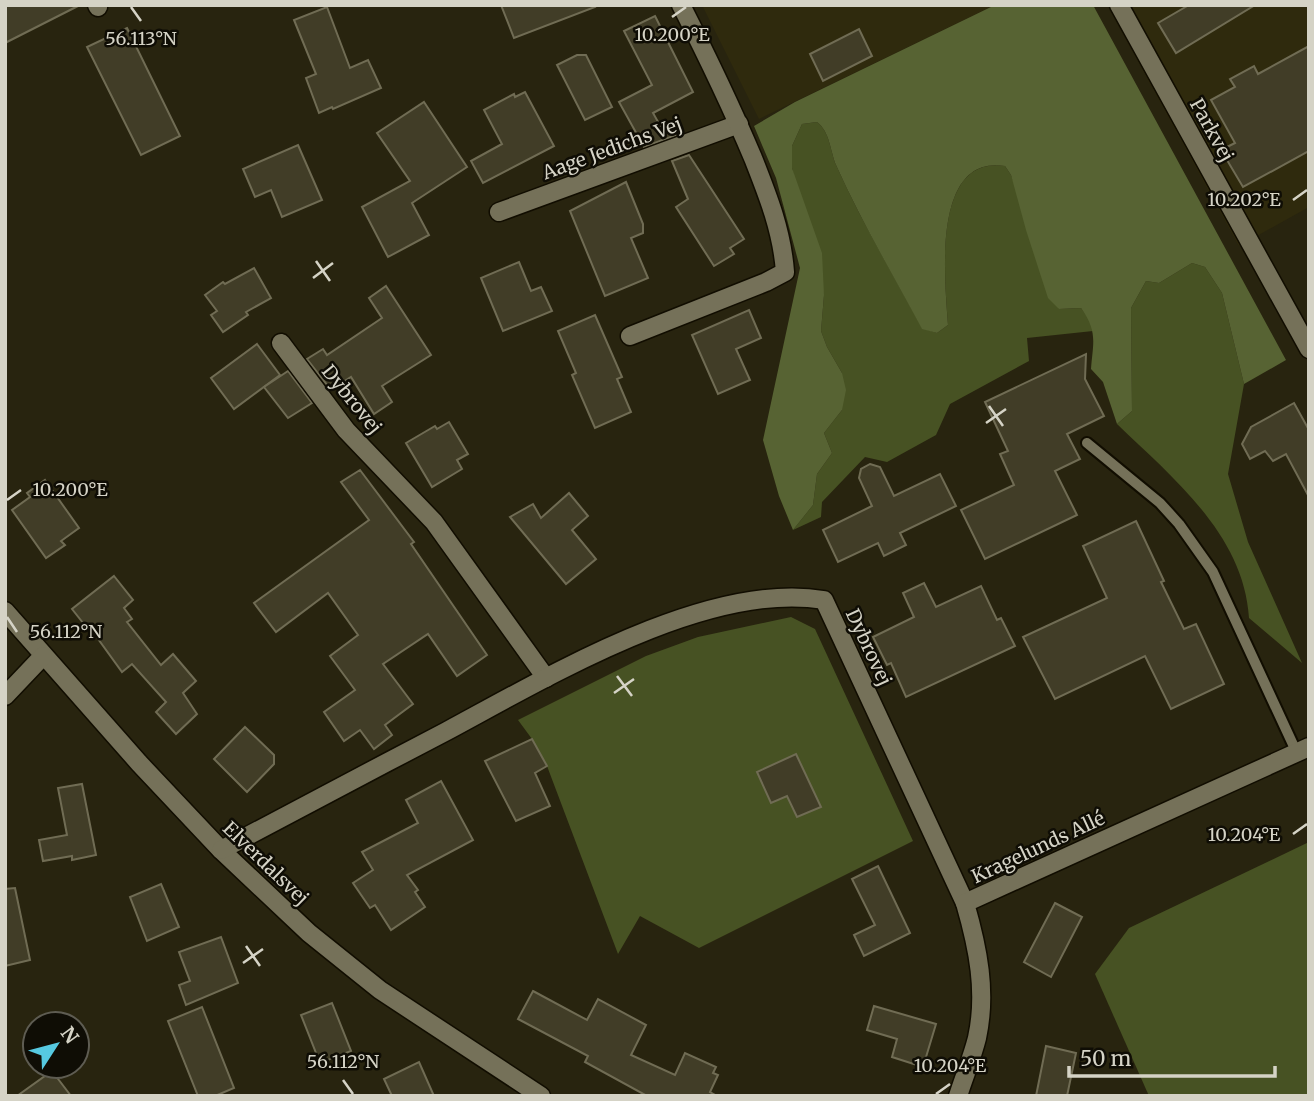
<svg xmlns="http://www.w3.org/2000/svg" width="1314" height="1101" viewBox="0 0 1314 1101" font-family="Merriweather,serif">
<rect width="100%" height="100%" fill="#28240f"/>
<g fill="#2f2a0d">
<path d="M 702,5 L 995,5 L 759,119 Z"/>
<path d="M 1107,5 L 1309,5 L 1309,207 L 1239,246 Z"/>
</g>
<g fill="#475223">
<path d="M 817,122 C 830,132 830,150 836,165 C 861,221 893,274 922,328 L 937,333 L 948,325 C 945,280 931,155 1005,166 L 1011,175 L 1059,309 L 1081,308 L 1092,323 L 1093,331 L 1027,338 L 1029,361 L 950,404 L 936,435 L 887,462 L 865,457 L 822,502 L 821,517 L 793,530 L 813,505 L 817,474 L 832,453 L 824,433 L 842,410 L 842,373 L 827,347 L 821,331 L 824,295 L 792,168 L 792,146 L 802,124 Z"/>
<path d="M 1192,263 L 1205,267 L 1222,293 L 1244,384 L 1228,474 L 1248,542 L 1302,663 L 1249,618 C 1244,535 1173,478 1117,424 L 1132,411 L 1131,308 L 1146,281 L 1159,283 Z"/>
<path d="M 791,617 L 815,629 L 913,841 L 699,948 L 640,916 L 618,954 L 547,766 L 532,739 L 518,720 L 646,656 L 698,637 Z"/>
<path d="M 1309,842 L 1309,1096 L 1149,1096 L 1095,974 L 1129,928 Z"/>
</g>
<path fill="#576333" d="M 995,5 L 1093,5 L 1286,360 L 1244,384 L 1222,293 L 1205,267 L 1192,263 L 1159,283 L 1146,281 L 1131,308 L 1132,411 L 1117,424 L 1103,382 L 1091,369 C 1093,342 1098,332 1081,308 L 1059,309 L 1048,298 L 1026,230 L 1011,175 L 1005,166 C 931,154 945,281 948,325 L 937,333 L 922,329 C 893,275 861,221 836,165 C 830,150 830,132 817,122 L 802,124 L 792,146 L 792,168 L 822,253 L 824,295 L 821,331 L 827,347 L 842,373 L 846,390 L 842,410 L 824,433 L 832,453 L 817,474 L 813,505 L 793,530 L 779,496 L 763,440 L 800,268 L 776,178 L 754,126 L 795,102 Z"/>
<g fill="#413d27" stroke="#706c54" stroke-width="2">
<path d="M 5,5 L 80,5 L 5,43 Z"/>
<path d="M 501,5 L 594,5 L 595,7 L 514,38 Z"/>
<path d="M 1189,5 L 1255,5 L 1176,53 L 1158,23 Z"/>
<path d="M 327,7 L 350,68 L 368,60 L 381,88 L 333,109 L 332,107 L 319,113 L 306,78 L 316,74 L 294,20 Z"/>
<path d="M 655,16 L 693,92 L 653,113 L 662,129 L 669,125 L 676,135 L 644,147 L 619,102 L 652,85 L 624,31 Z"/>
<path d="M 127,28 L 180,136 L 141,155 L 87,47 Z"/>
<path d="M 859,29 L 872,56 L 823,81 L 810,54 Z"/>
<path d="M 1309,46 L 1309,151 L 1243,187 L 1221,150 L 1235,143 L 1211,100 L 1235,87 L 1230,79 L 1254,66 L 1258,74 Z"/>
<path d="M 577,55 L 586,55 L 612,107 L 585,120 L 557,65 Z"/>
<path d="M 525,92 L 554,146 L 483,183 L 471,161 L 502,144 L 484,110 L 514,94 L 515,97 Z"/>
<path d="M 424,102 L 467,167 L 412,203 L 429,235 L 388,257 L 362,207 L 410,181 L 377,133 Z"/>
<path d="M 298,145 L 322,200 L 282,217 L 271,190 L 255,197 L 243,169 Z"/>
<path d="M 689,155 L 744,239 L 730,248 L 734,254 L 714,266 L 676,207 L 688,199 L 672,161 Z"/>
<path d="M 626,182 L 643,224 L 643,233 L 631,238 L 648,278 L 605,296 L 570,211 Z"/>
<path d="M 519,262 L 531,291 L 541,287 L 552,311 L 503,331 L 481,278 Z"/>
<path d="M 254,268 L 271,298 L 246,312 L 248,315 L 223,332 L 211,315 L 217,311 L 205,295 L 223,282 L 225,284 Z"/>
<path d="M 386,286 L 431,355 L 382,386 L 392,402 L 374,414 L 351,377 L 331,390 L 307,359 L 323,349 L 327,355 L 382,318 L 369,298 Z"/>
<path d="M 749,310 L 761,338 L 736,349 L 750,380 L 718,394 L 692,335 Z"/>
<path d="M 595,315 L 622,377 L 617,379 L 631,412 L 595,428 L 572,375 L 576,373 L 558,331 Z"/>
<path d="M 257,344 L 280,375 L 234,409 L 211,378 Z"/>
<path d="M 1086,354 L 1085,379 L 1104,416 L 1067,434 L 1080,459 L 1055,471 L 1077,515 L 985,559 L 961,510 L 1014,485 L 1000,454 L 1008,451 L 985,402 Z"/>
<path d="M 288,371 L 312,403 L 288,418 L 264,387 Z"/>
<path d="M 1294,403 L 1309,430 L 1309,497 L 1286,454 L 1273,461 L 1265,451 L 1250,459 L 1242,444 L 1251,427 Z"/>
<path d="M 449,422 L 468,454 L 457,460 L 462,469 L 432,487 L 406,443 L 435,426 L 437,429 Z"/>
<path d="M 870,464 L 880,467 L 894,496 L 940,474 L 956,506 L 900,533 L 906,545 L 884,556 L 878,543 L 838,562 L 823,530 L 872,506 L 859,478 L 861,469 Z"/>
<path d="M 360,470 L 414,542 L 411,544 L 487,655 L 457,676 L 428,634 L 383,664 L 413,704 L 385,725 L 392,735 L 374,749 L 360,730 L 344,741 L 324,712 L 355,690 L 330,656 L 358,635 L 328,593 L 276,632 L 254,603 L 369,520 L 341,482 Z"/>
<path d="M 45,480 L 79,528 L 61,541 L 65,545 L 46,558 L 12,510 L 30,497 L 27,493 Z"/>
<path d="M 569,493 L 588,516 L 572,530 L 596,559 L 566,584 L 510,517 L 533,504 L 541,518 Z"/>
<path d="M 1136,521 L 1164,581 L 1161,582 L 1184,629 L 1196,624 L 1224,684 L 1171,709 L 1145,656 L 1055,699 L 1023,637 L 1107,598 L 1083,546 Z"/>
<path d="M 114,576 L 133,600 L 124,608 L 132,619 L 127,622 L 161,665 L 173,654 L 196,681 L 183,693 L 197,714 L 176,734 L 156,712 L 166,702 L 132,664 L 122,672 L 93,632 L 91,633 L 72,609 Z"/>
<path d="M 924,583 L 936,607 L 981,586 L 997,620 L 1001,618 L 1015,646 L 906,697 L 891,663 L 887,665 L 873,637 L 914,617 L 903,593 Z"/>
<path d="M 245,727 L 274,755 L 274,764 L 247,792 L 214,759 Z"/>
<path d="M 532,739 L 547,766 L 535,773 L 550,806 L 516,821 L 485,761 Z"/>
<path d="M 796,754 L 821,807 L 797,817 L 787,796 L 771,803 L 757,772 Z"/>
<path d="M 441,781 L 473,840 L 407,875 L 418,890 L 415,892 L 425,907 L 391,930 L 375,905 L 370,908 L 353,883 L 373,870 L 362,852 L 418,823 L 406,800 Z"/>
<path d="M 82,784 L 96,855 L 72,860 L 72,856 L 43,861 L 39,840 L 67,835 L 58,788 Z"/>
<path d="M 878,866 L 910,933 L 864,956 L 854,935 L 875,925 L 852,879 Z"/>
<path d="M 161,884 L 179,927 L 147,941 L 130,897 Z"/>
<path d="M 15,888 L 30,960 L 5,966 L 5,889 Z"/>
<path d="M 1055,903 L 1082,917 L 1051,977 L 1024,962 Z"/>
<path d="M 221,937 L 238,983 L 186,1005 L 179,985 L 190,981 L 179,952 Z"/>
<path d="M 533,991 L 587,1020 L 598,999 L 646,1025 L 631,1055 L 675,1075 L 685,1053 L 716,1067 L 713,1073 L 718,1075 L 710,1092 L 717,1096 L 647,1096 L 585,1062 L 588,1056 L 518,1019 Z"/>
<path d="M 332,1003 L 351,1051 L 320,1063 L 301,1015 Z"/>
<path d="M 874,1006 L 936,1024 L 923,1067 L 892,1057 L 897,1039 L 867,1030 Z"/>
<path d="M 202,1007 L 234,1088 L 215,1096 L 198,1096 L 168,1021 Z"/>
<path d="M 1046,1046 L 1076,1053 L 1067,1096 L 1036,1096 Z"/>
<path d="M 419,1062 L 434,1096 L 392,1096 L 384,1079 Z"/>
<path d="M 52,1071 L 71,1096 L 17,1096 Z"/>
</g>
<g fill="none" stroke-linecap="round" stroke-linejoin="round">
<g stroke="#110d00" stroke-width="14">
<path id="lane" d="M 1087,443 L 1160,503 L 1179,524 L 1213,572 L 1296,751"/>
</g>
<g stroke="#110d00" stroke-width="21">
<g id="street">
<path d="M 97,5 L 98,7"/>
<path d="M 1119,5 L 1309,349"/>
<path d="M 499,212 L 739,124"/>
<path d="M 630,336 L 766,282 L 785,272 C 782,231 768,196 753,158 C 731,106 707,56 681,5"/>
<path d="M 281,343 L 346,430 L 434,522 L 546,678"/>
<path d="M 5,611 L 139,763 L 221,850 L 309,933 L 380,990 L 541,1096"/>
<path d="M 5,696 L 43,656"/>
<path d="M 221,850 C 295,811 370,771 445,732 C 546,678 708,580 824,600 L 965,903"/>
<path d="M 958,1096 C 964,1077 972,1058 977,1038 C 987,992 978,948 965,903 L 1309,747"/>
</g>
</g>
<use href="#lane" stroke="#757159" stroke-width="10"/>
<use href="#street" stroke="#757159" stroke-width="18"/>
</g>
<path fill="none" stroke="#d5d3c6" stroke-width="2.5" d="M 131,7 L 141,21M 672,17 L 686,7M 1293,200 L 1307,190M 316,261 L 330,281M 313,278 L 333,263M 989,406 L 1003,426M 986,423 L 1006,409M 7,500 L 21,490M 7,617 L 17,632M 617,676 L 632,696M 614,693 L 634,679M 1293,834 L 1307,824M 246,946 L 260,966M 243,963 L 263,949M 343,1080 L 353,1094M 936,1094 L 950,1084"/>
<g text-anchor="middle" stroke-width="5" stroke-linejoin="round" paint-order="stroke">
<g font-size="19" fill="#d5d3c6" stroke="#0f0d05">
<text transform="translate(1212 130) rotate(61)" y="7">Parkvej</text>
<text transform="translate(612 148) rotate(-20)" y="7">Aage Jedichs Vej</text>
<text transform="translate(352 399) rotate(51)" y="7">Dybrovej</text>
<text transform="translate(869 647) rotate(65)" y="7">Dybrovej</text>
<text transform="translate(1038 847) rotate(-25)" y="7">Kragelunds Allé</text>
<text transform="translate(266 863) rotate(44)" y="7">Elverdalsvej</text>
</g>
</g>
<g font-size="18" text-anchor="middle" fill="#d5d3c6" stroke="#0f0d05" stroke-width="5" stroke-linejoin="round" paint-order="stroke">
<text x="672" y="41">10.200°E</text>
<text x="141" y="45">56.113°N</text>
<text x="1244" y="206">10.202°E</text>
<text x="70" y="496">10.200°E</text>
<text x="66" y="638">56.112°N</text>
<text x="1244" y="841">10.204°E</text>
<text x="343" y="1068">56.112°N</text>
<text x="950" y="1072">10.204°E</text>
</g>
<rect width="1314" height="1101" fill="none" stroke="#d5d3c6" stroke-width="14"/>
<g transform="translate(56 1045) rotate(54)"><circle r="33" fill="#0f0d05" stroke="#5e5c52" stroke-width="2"/>
<path d="M0-5L12 26L0 18L-12 26Z" fill="#56c9e1"/>
<text y="-10" font-size="19" font-weight="bold" text-anchor="middle" fill="#d5d3c6">N</text>
</g>
<path d="M1069 1066v10h206v-10" fill="none" stroke="#d5d3c6" stroke-width="3.5"/>
<text x="1080" y="1066" font-size="21" fill="#d5d3c6" stroke="#0f0d05" stroke-width="5" paint-order="stroke">50 m</text>
</svg>
